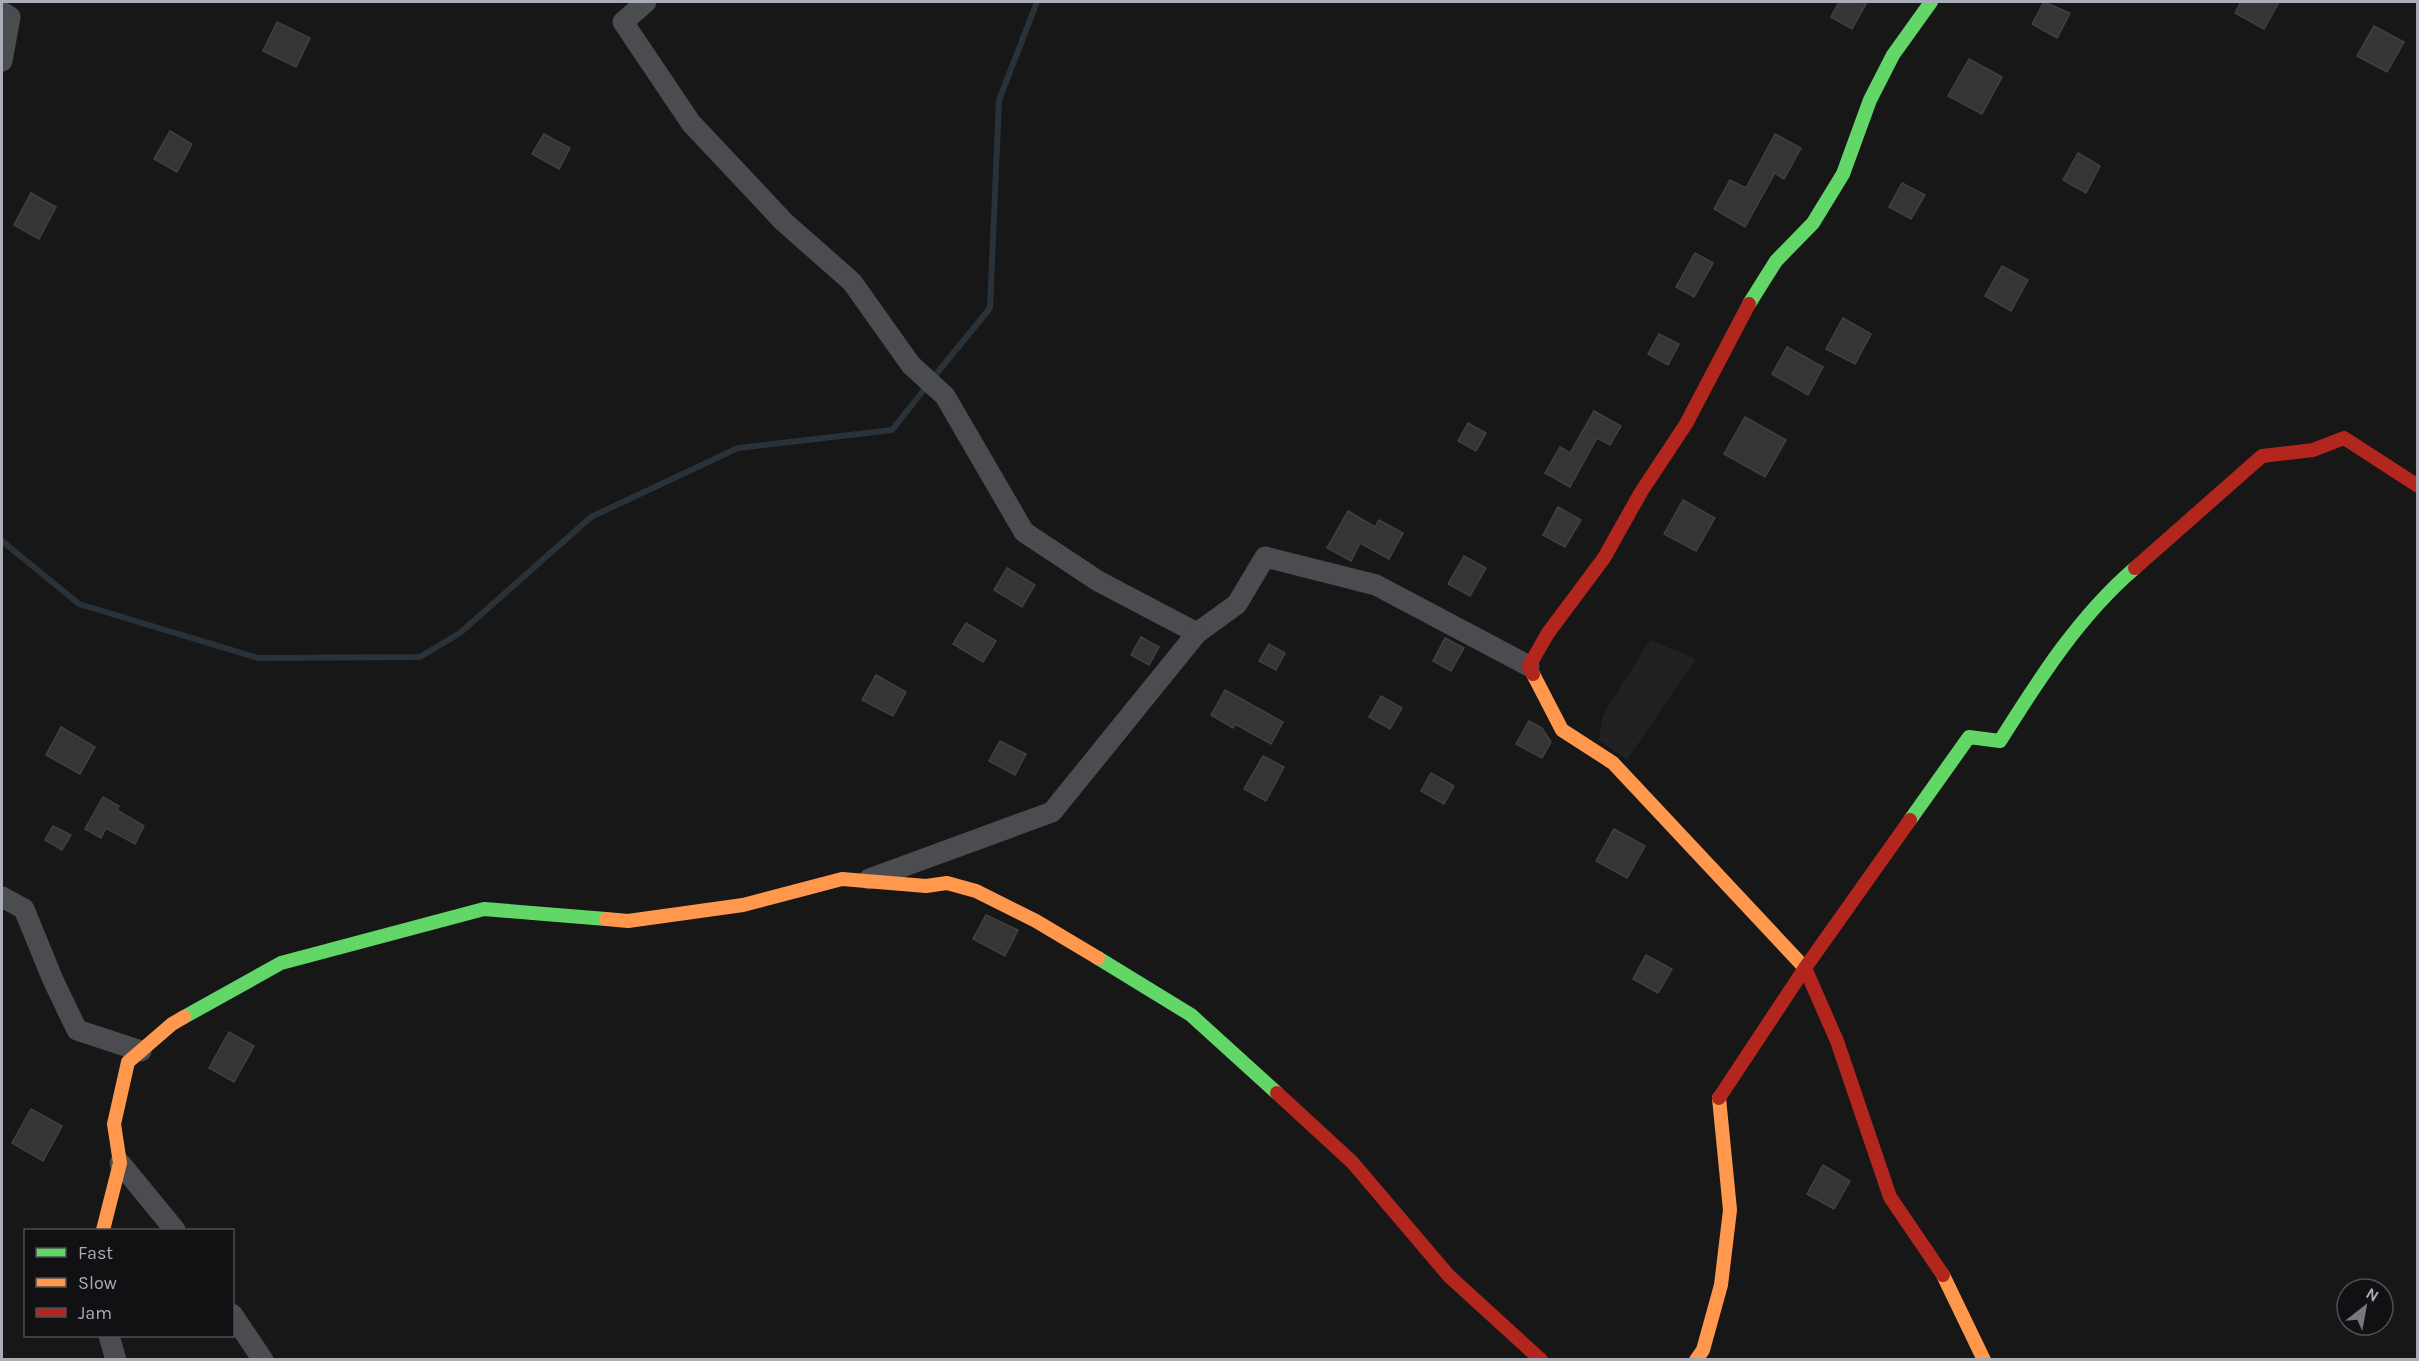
<svg xmlns="http://www.w3.org/2000/svg" width="2419" height="1361" viewBox="0 0 2419 1361" font-family="Karla,sans-serif">
<rect width="100%" height="100%" fill="#171717"/>
<path fill="#212123" d="M 1650,640 L 1696,659 L 1627,760 L 1599,740 L 1603,715 Z"/>
<g fill="none" stroke-linecap="round" stroke-linejoin="round">
<g stroke="#2a3239" stroke-width="6">
<path d="M 933,378 L 990,308 L 999,100 L 1037,2"/>
<path d="M 2,541 L 79,604 L 258,658 L 420,657 L 460,633 L 591,517 L 738,448 L 892,430 L 927,386"/>
</g>
</g>
<g fill="#353536" stroke="#3f4043" stroke-width="1.5">
<path d="M 1839,2 L 1867,2 L 1852,29 L 1831,17 Z"/>
<path d="M 2044,2 L 2070,13 L 2057,38 L 2032,24 Z"/>
<path d="M 2241,2 L 2279,2 L 2264,29 L 2235,13 Z"/>
<path d="M 277,22 L 310,38 L 296,67 L 263,51 Z"/>
<path d="M 2374,26 L 2404,42 L 2387,72 L 2357,56 Z"/>
<path d="M 1969,59 L 2002,77 L 1982,114 L 1948,96 Z"/>
<path d="M 170,131 L 192,144 L 177,172 L 154,159 Z"/>
<path d="M 544,134 L 570,148 L 559,169 L 532,154 Z"/>
<path d="M 1775,134 L 1801,148 L 1784,179 L 1775,173 L 1745,227 L 1714,209 L 1730,180 L 1746,188 Z"/>
<path d="M 2078,153 L 2100,166 L 2086,193 L 2063,180 Z"/>
<path d="M 1902,183 L 1925,195 L 1911,219 L 1889,207 Z"/>
<path d="M 31,193 L 56,207 L 39,239 L 14,225 Z"/>
<path d="M 1695,253 L 1713,263 L 1694,297 L 1676,287 Z"/>
<path d="M 2002,266 L 2028,280 L 2011,311 L 1985,296 Z"/>
<path d="M 1843,318 L 1871,334 L 1855,364 L 1826,349 Z"/>
<path d="M 1659,334 L 1679,344 L 1668,365 L 1648,354 Z"/>
<path d="M 1787,347 L 1823,367 L 1808,395 L 1772,374 Z"/>
<path d="M 1594,411 L 1621,426 L 1610,445 L 1597,438 L 1570,487 L 1545,473 L 1560,447 L 1570,453 Z"/>
<path d="M 1745,417 L 1786,440 L 1765,477 L 1724,454 Z"/>
<path d="M 1468,423 L 1486,433 L 1476,451 L 1458,441 Z"/>
<path d="M 1683,500 L 1715,518 L 1696,551 L 1664,534 Z"/>
<path d="M 1558,507 L 1581,520 L 1565,547 L 1543,535 Z"/>
<path d="M 1348,511 L 1375,527 L 1379,520 L 1403,533 L 1389,559 L 1360,543 L 1351,561 L 1327,548 Z"/>
<path d="M 1464,556 L 1486,568 L 1470,596 L 1448,584 Z"/>
<path d="M 1007,568 L 1035,585 L 1022,607 L 994,590 Z"/>
<path d="M 966,623 L 996,641 L 983,662 L 953,644 Z"/>
<path d="M 1141,637 L 1159,647 L 1149,665 L 1131,655 Z"/>
<path d="M 1445,638 L 1464,648 L 1451,671 L 1433,661 Z"/>
<path d="M 1269,644 L 1285,653 L 1276,670 L 1259,661 Z"/>
<path d="M 876,675 L 906,692 L 893,716 L 862,700 Z"/>
<path d="M 1225,690 L 1283,722 L 1271,744 L 1235,724 L 1233,728 L 1211,715 Z"/>
<path d="M 1381,696 L 1402,708 L 1390,729 L 1369,717 Z"/>
<path d="M 1529,721 L 1542,728 L 1551,742 L 1542,758 L 1516,744 Z"/>
<path d="M 61,727 L 95,747 L 80,774 L 46,755 Z"/>
<path d="M 1000,741 L 1026,754 L 1015,775 L 989,761 Z"/>
<path d="M 1263,756 L 1284,767 L 1266,801 L 1244,789 Z"/>
<path d="M 1431,773 L 1454,786 L 1444,804 L 1421,791 Z"/>
<path d="M 103,797 L 119,806 L 117,810 L 144,826 L 135,844 L 106,828 L 101,838 L 85,829 Z"/>
<path d="M 53,826 L 71,835 L 62,850 L 45,840 Z"/>
<path d="M 1614,829 L 1645,846 L 1627,878 L 1596,861 Z"/>
<path d="M 986,915 L 1018,930 L 1005,956 L 973,939 Z"/>
<path d="M 1646,955 L 1672,969 L 1658,993 L 1633,979 Z"/>
<path d="M 229,1032 L 254,1046 L 234,1082 L 209,1068 Z"/>
<path d="M 31,1109 L 62,1126 L 43,1161 L 12,1143 Z"/>
<path d="M 1823,1165 L 1850,1181 L 1834,1209 L 1807,1194 Z"/>
</g>
<g fill="none" stroke-linecap="round" stroke-linejoin="round">
<g stroke="#4b4c50" stroke-width="21">
<path d="M 646,2 L 623,22 L 691,123 L 784,222 L 852,282 L 911,365 L 945,396 L 1024,532 L 1098,581 L 1197,633 L 1237,604 L 1265,557 L 1376,585 L 1529,666"/>
<path d="M 2,12 L 10,17 L 2,61"/>
<path d="M 869,879 L 1052,812 L 1197,633"/>
<path d="M 2,897 L 24,909 L 53,980 L 77,1030 L 141,1051"/>
<path d="M 120,1163 L 175,1230"/>
<path d="M 232,1314 L 263,1360"/>
<path d="M 109,1336 L 116,1360"/>
</g>
<g stroke="#63d668" stroke-width="14">
<path d="M 1749,304 L 1776,261 L 1813,223 L 1843,174 L 1870,100 L 1893,55 L 1931,2"/>
<path d="M 1910,820 L 1969,737 L 2000,741 C 2039,679 2079,616 2135,568"/>
<path d="M 1098,958 L 1191,1015 L 1277,1093"/>
<path d="M 184,1017 L 281,963 L 484,909 L 606,919"/>
</g>
<g stroke="#ff974d" stroke-width="14">
<path d="M 1533,674 L 1562,730 L 1613,763 L 1805,968"/>
<path d="M 606,919 L 628,921 L 743,905 L 842,879 L 926,886 L 947,883 L 976,891 L 1036,921 L 1098,958"/>
<path d="M 103,1230 L 120,1163 L 114,1124 L 128,1062 L 172,1024 L 184,1017"/>
<path d="M 1943,1275 L 1984,1360"/>
<path d="M 1696,1360 L 1703,1350 L 1721,1285 L 1730,1210 L 1719,1098"/>
</g>
<g stroke="#b3261e" stroke-width="14">
<path d="M 2135,568 L 2262,456 L 2313,450 L 2344,438 L 2418,486"/>
<path d="M 1533,674 L 1529,666 L 1548,633 L 1604,558 L 1641,492 L 1686,424 L 1749,304"/>
<path d="M 1805,968 L 1837,1041 L 1890,1197 L 1943,1275"/>
<path d="M 1277,1093 L 1352,1162 L 1449,1276 L 1541,1360"/>
<path d="M 1719,1098 L 1805,968 L 1910,820"/>
</g>
</g>
<rect width="2419" height="1361" fill="none" stroke="#a8adb8" stroke-width="6"/>
<rect x="24" y="1229" width="210" height="108" fill="#111113" stroke="#4d4f55" stroke-width="1.5"/>
<rect x="36" y="1248" width="30" height="9" fill="#63d668" stroke="#4d4f55" stroke-width="1.5"/>
<text x="78" y="1259" font-size="18" fill="#a8adb8">Fast</text>
<rect x="36" y="1278" width="30" height="9" fill="#ff974d" stroke="#4d4f55" stroke-width="1.5"/>
<text x="78" y="1289" font-size="18" fill="#a8adb8">Slow</text>
<rect x="36" y="1308" width="30" height="9" fill="#b3261e" stroke="#4d4f55" stroke-width="1.5"/>
<text x="78" y="1319" font-size="18" fill="#a8adb8">Jam</text>
<g transform="translate(2365 1307) rotate(31)"><circle r="28" fill="#111113" stroke="#4d4f55" stroke-width="1.5"/>
<path d="M0-4.5L10 22L0 15L-10 22Z" fill="#757880"/>
<text y="-9" font-size="16" font-weight="bold" text-anchor="middle" fill="#a8adb8">N</text>
</g>
</svg>
